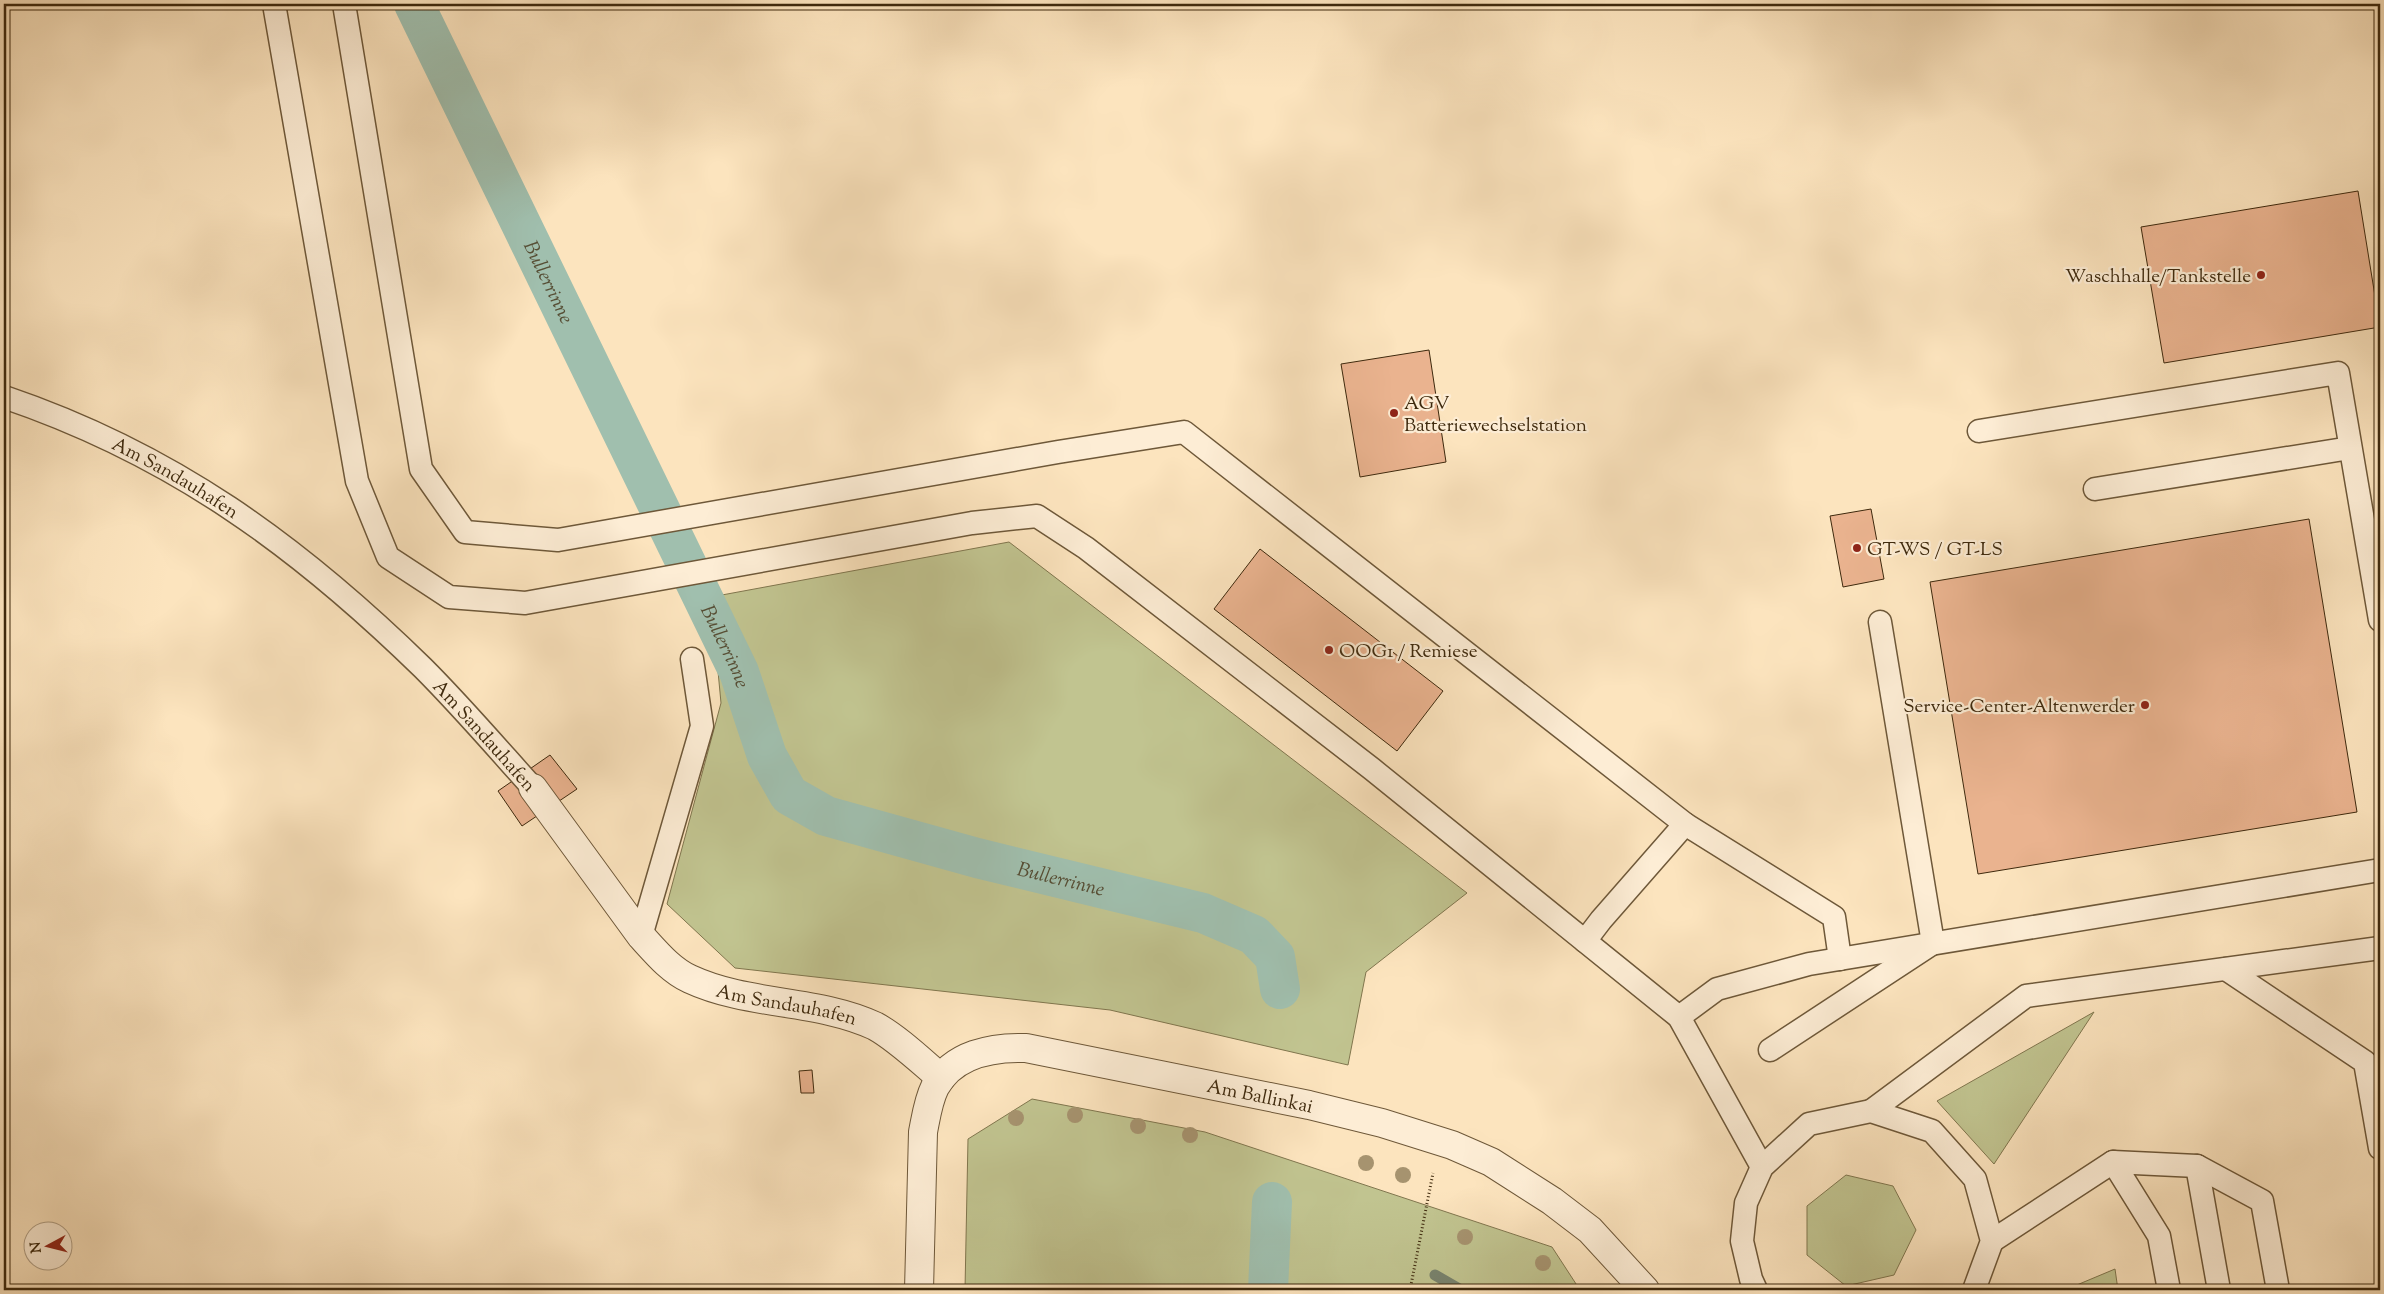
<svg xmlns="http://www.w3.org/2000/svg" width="2384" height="1294" viewBox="0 0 2384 1294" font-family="'Sorts Mill Goudy',serif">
<rect width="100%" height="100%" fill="#fce4be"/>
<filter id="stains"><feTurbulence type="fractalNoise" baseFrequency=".004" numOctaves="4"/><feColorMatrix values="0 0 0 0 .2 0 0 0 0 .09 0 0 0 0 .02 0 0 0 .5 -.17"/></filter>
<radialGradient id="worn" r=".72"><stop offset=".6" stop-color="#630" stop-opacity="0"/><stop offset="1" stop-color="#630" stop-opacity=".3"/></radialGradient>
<g fill="#c1c490" stroke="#80764e">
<path d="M 1009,542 L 1467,893 L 1366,972 L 1348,1065 L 1110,1010 L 735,968 L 667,904 L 721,703 L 711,597 Z"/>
<path d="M 2094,1012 L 1994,1164 L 1937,1101 Z"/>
<path d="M 1032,1099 L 1205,1132 L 1552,1247 L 1580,1290 L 965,1290 L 968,1139 Z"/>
<path d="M 1846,1175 L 1893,1186 L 1916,1230 L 1894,1275 L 1846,1286 L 1807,1255 L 1807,1206 Z"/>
<path d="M 2115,1269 L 2118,1290 L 2069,1290 L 2072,1287 Z"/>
</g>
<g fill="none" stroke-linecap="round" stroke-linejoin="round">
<path stroke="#79836e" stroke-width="11" d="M 1435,1275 L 1461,1290"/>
<g stroke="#a0bfae" stroke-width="40">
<path id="s1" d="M 414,4 L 739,672 L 767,756 L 789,795 L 826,816 L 977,858 L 1203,913 L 1254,935 L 1275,957 L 1280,989"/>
<path d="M 1268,1290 L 1272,1202"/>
</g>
</g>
<g fill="#eab38f" stroke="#3e290d">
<path d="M 2358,191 L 2380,327 L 2164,363 L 2141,227 Z"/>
<path d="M 1429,350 L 1446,462 L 1360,477 L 1341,364 Z"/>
<path d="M 1871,509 L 1884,579 L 1843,587 L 1830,516 Z"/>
<path d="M 2309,519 L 2357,812 L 1978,874 L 1930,582 Z"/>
<path d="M 1260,549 L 1443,691 L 1397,751 L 1214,609 Z"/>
<path d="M 550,755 L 577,789 L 522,826 L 498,791 Z"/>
<path d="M 812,1070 L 814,1093 L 801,1093 L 799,1071 Z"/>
</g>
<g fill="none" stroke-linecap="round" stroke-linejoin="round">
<g stroke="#6e5839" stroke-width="25">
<g id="service">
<path d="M 274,4 L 357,481 L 388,557 L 449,597 L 525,603 L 972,523 L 1037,516 L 1086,548 L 1372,769 L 1679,1017 L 1762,1167"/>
<path d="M 344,4 L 421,469 L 465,532 L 558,540 L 1058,452 L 1184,432 L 1685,824"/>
<path id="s2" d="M 4,397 C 172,454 297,545 423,668 C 461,706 497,748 533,788"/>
<path d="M 1979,431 L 2338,373 L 2380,620"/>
<path d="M 2095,489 L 2350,448"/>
<path d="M 641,936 L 702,726 L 692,659"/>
<path d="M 1585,941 L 1601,920 L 1685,824 L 1834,917 L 1840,959"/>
<path d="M 2226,969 L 2365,1062 L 2380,1148"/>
<path d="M 1679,1017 L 1717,989 L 1809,964 L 2380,870"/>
<path d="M 1770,1050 L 1933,943 L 1880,622"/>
<path d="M 1871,1111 L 2026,996 L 2380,948"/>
<path d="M 2113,1162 L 2159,1236 L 2169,1290"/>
<path d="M 2197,1166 L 2219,1290"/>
<path d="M 1992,1241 L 2113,1162 L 2197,1166 L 2262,1201 L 2278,1290"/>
<path d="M 1756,1290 L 1751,1279 L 1742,1241 L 1746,1203 L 1762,1167 L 1809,1124 L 1871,1111 L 1932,1131 L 1975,1179 L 1992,1241 L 1974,1290"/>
</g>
</g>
<g stroke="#6e5839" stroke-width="30">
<g id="minor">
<path id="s3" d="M 533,788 L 641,936 C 655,951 670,970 690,979 C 748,1006 817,999 875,1026 C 897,1038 921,1061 941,1078"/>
<path id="s4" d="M 919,1290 L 923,1132 C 926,1117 928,1101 935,1087 C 953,1054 992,1047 1026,1048 L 1309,1105 L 1382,1123 L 1452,1145 L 1491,1162 L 1552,1201 L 1590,1230 L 1645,1290"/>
</g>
</g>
<path stroke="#3e290d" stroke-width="3" stroke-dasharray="1 2.5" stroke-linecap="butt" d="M 1410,1290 L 1433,1173"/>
<use href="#service" stroke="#fdedd5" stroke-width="22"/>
<use href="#minor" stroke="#fdedd5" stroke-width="28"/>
</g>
<g fill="#a6936f">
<circle cx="1075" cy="1115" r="8"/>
<circle cx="1016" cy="1118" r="8"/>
<circle cx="1138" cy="1126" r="8"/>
<circle cx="1190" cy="1135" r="8"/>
<circle cx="1366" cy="1163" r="8"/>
<circle cx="1403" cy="1175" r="8"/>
<circle cx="1465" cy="1237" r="8"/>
<circle cx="1543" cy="1263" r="8"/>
</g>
<g fill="#8f2418" stroke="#fdedd5" stroke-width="2">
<circle cx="2261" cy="275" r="5"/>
<circle cx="1394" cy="413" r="5"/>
<circle cx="1857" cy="548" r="5"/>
<circle cx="1329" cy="650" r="5"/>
<circle cx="2145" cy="705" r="5"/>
</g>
<g text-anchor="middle" stroke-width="4.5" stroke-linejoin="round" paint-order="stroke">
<g font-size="19" fill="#3e290d" stroke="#fdedd5" text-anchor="start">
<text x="2251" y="282" text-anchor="end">Waschhalle/Tankstelle</text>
<text x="1404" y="409">AGV<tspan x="1404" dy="22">Batteriewechselstation</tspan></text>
<text x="1867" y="555">GT-WS / GT-LS</text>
<text x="1339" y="657">OOG1 / Remiese</text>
<text x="2135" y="712" text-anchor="end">Service-Center-Altenwerder</text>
</g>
<g font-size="19" fill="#3e290d" stroke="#fdedd5">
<text dy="7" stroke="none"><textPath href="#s2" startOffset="190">Am Sandauhafen</textPath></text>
<text dy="7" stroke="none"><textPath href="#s2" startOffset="595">Am Sandauhafen</textPath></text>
<text dy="7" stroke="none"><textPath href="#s3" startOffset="349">Am Sandauhafen</textPath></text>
<text dy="7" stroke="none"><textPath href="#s4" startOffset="548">Am Ballinkai</textPath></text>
</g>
<g font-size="20" font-style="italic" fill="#564e35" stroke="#fdedd5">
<text dy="7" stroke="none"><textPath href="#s1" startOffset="309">Bullerrinne</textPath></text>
<text dy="7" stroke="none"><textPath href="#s1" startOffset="714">Bullerrinne</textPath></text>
<text dy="7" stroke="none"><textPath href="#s1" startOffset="1162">Bullerrinne</textPath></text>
</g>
</g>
<rect width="2384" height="1294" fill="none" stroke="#fce4be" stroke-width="20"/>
<rect x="5" y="5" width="2374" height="1284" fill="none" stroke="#3e290d" stroke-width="2.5"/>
<rect x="10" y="10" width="2364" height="1274" fill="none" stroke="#3e290d"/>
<g transform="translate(48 1246) rotate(263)"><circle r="24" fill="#fdedd5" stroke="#b19f85"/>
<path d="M0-4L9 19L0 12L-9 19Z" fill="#8f2418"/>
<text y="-8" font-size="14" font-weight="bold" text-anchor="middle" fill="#3e290d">N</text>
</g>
<rect width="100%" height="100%" filter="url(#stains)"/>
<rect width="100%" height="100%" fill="url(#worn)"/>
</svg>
